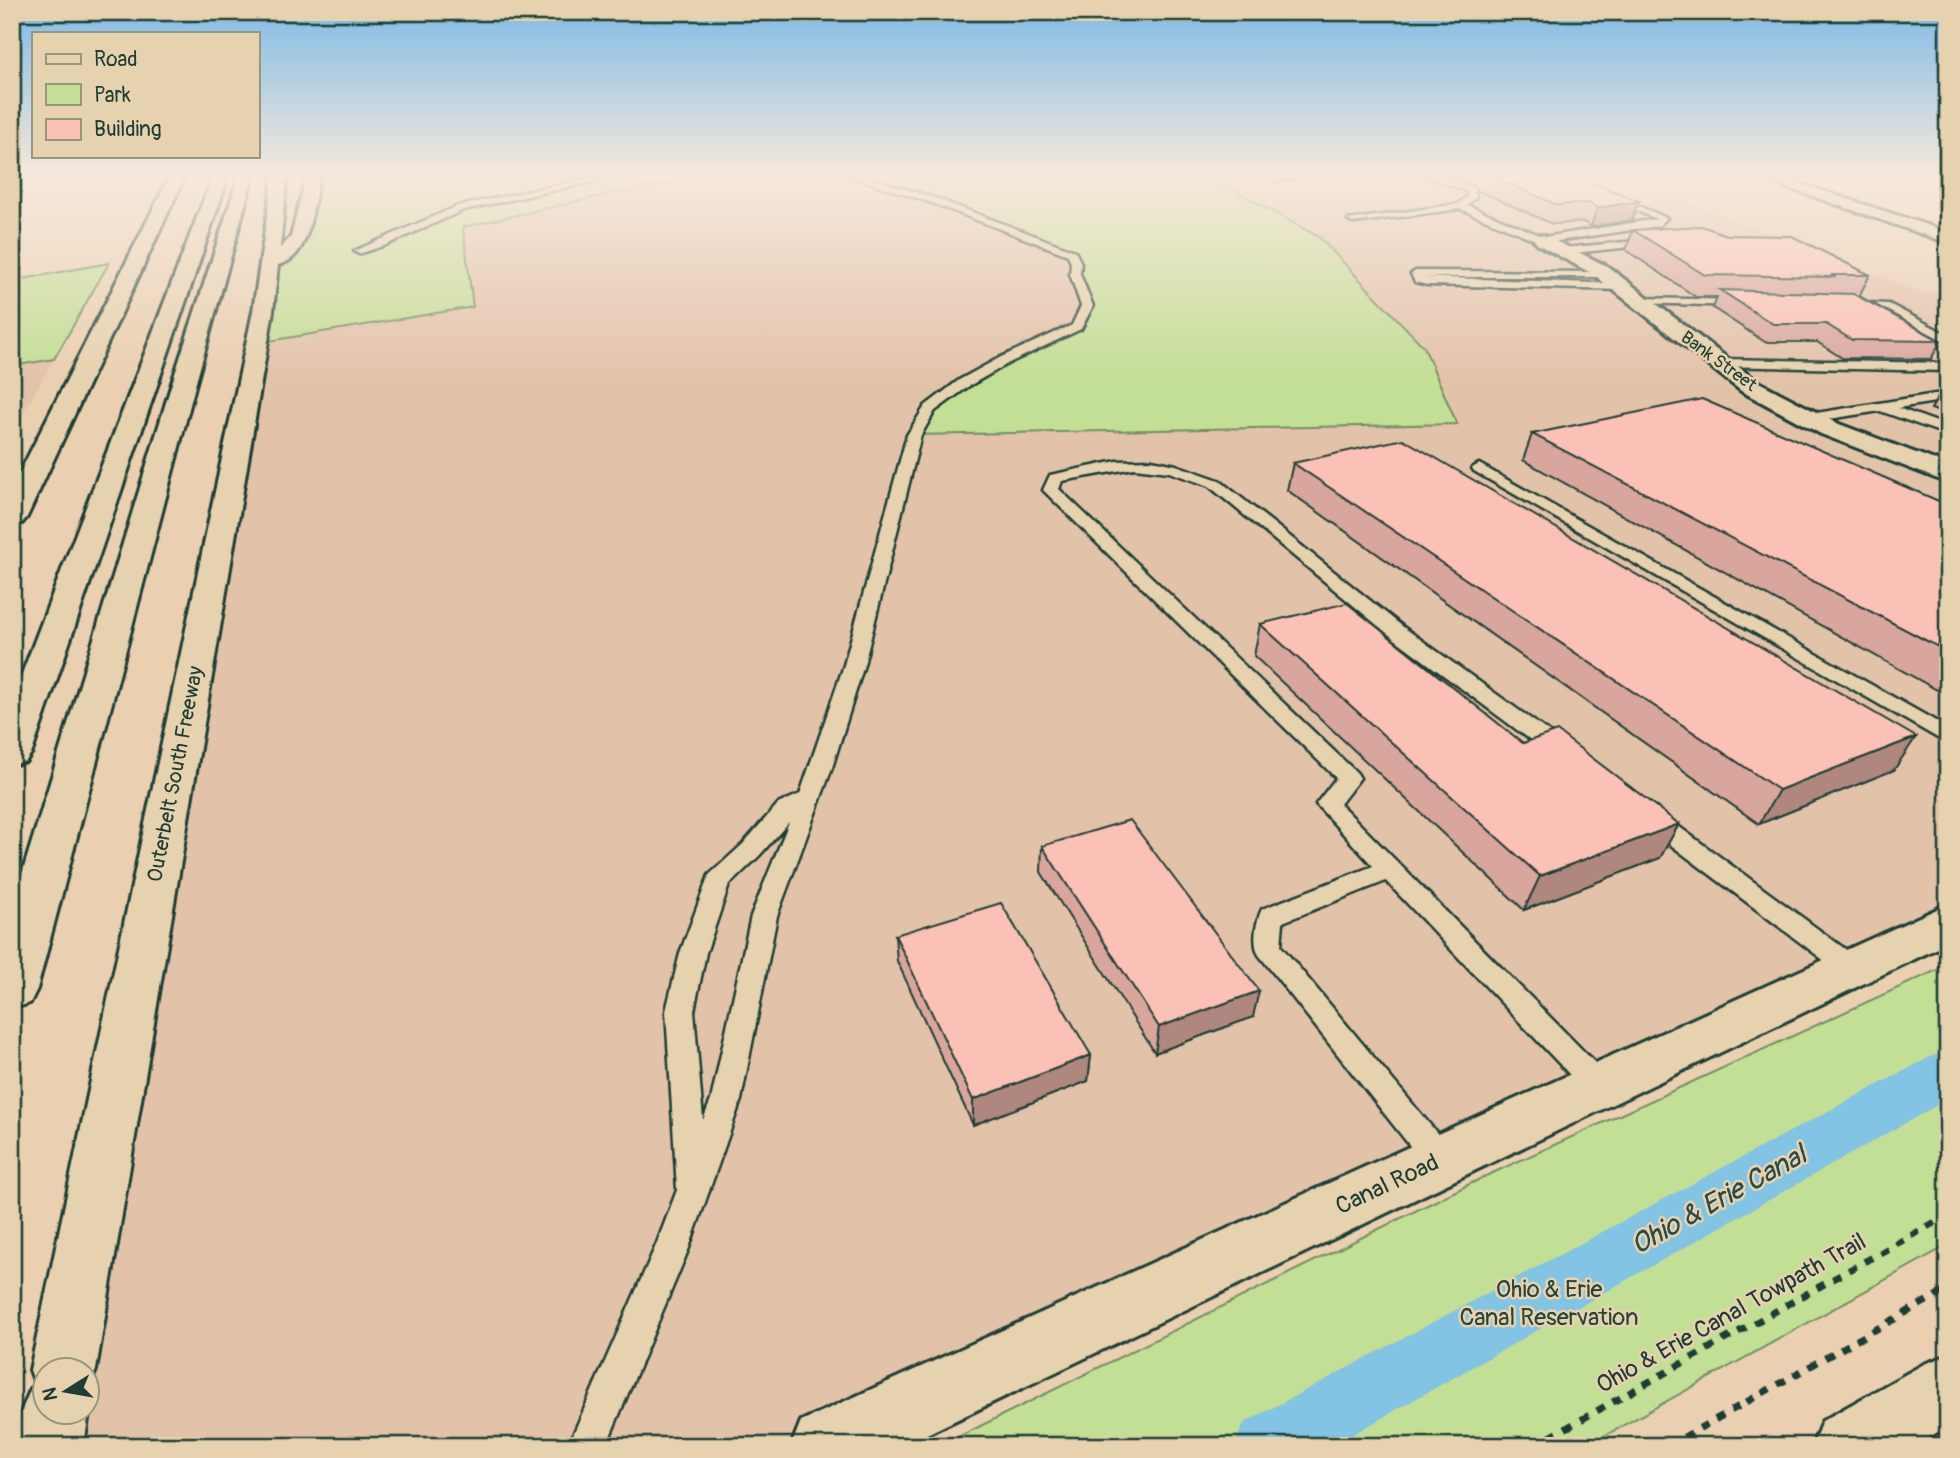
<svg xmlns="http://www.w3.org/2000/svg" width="1960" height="1458" font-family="Pangolin,sans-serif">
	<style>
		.built { fill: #e3c2aa }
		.green { fill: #c3de95; stroke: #718e64; stroke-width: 2 }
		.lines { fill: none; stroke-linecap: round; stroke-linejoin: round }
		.canal { fill: #83c3e4; fill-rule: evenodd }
		.service-casing { stroke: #1f3d34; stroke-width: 5 }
		.minor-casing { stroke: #1f3d34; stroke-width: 6 }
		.secondary-casing { stroke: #1f3d34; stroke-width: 6 }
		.motorway-casing { stroke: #1f3d34; stroke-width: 6 }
		.path { stroke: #1f3d34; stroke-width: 7; stroke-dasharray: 9 9; stroke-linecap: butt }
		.service { fill: #e7d2b0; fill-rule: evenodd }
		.minor { fill: #e7d2b0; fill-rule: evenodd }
		.secondary { fill: #e7d2b0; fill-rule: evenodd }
		.motorway { fill: #e7d2b0; fill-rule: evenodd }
		.wall { fill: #d9a69d; stroke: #1f3d34; stroke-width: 2 }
		.shaded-wall { fill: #b0877f; stroke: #1f3d34; stroke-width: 2 }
		.building { fill: #fcc1b6; stroke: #1f3d34; stroke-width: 2 }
		.labels { text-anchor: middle; stroke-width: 5; stroke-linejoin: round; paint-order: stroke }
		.far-street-label { font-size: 18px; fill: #1f3d34; stroke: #e7d2b0 }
		.street-label { font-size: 21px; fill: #1f3d34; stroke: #e7d2b0 }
		.near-street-label { font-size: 24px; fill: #1f3d34; stroke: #e7d2b0 }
		.near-park-label { font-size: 24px; fill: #274539; stroke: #e7d2b0 }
		.near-water-label { font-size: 28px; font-style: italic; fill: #294a46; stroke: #e7d2b0 }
	</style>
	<rect width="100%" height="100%" fill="#ebcfb1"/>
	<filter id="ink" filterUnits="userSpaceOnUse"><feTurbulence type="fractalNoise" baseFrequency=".0143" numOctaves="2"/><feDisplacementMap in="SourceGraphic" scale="14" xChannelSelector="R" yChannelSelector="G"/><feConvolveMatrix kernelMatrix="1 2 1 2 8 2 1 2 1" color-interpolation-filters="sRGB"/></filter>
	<g filter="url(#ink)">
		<path class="built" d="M711,176H854L897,192L1424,347L1319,237L1212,179L1619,176L1924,293L1948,291V922L826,1446H49L88,1412V1370H63L257,343L472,307L463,227L597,197Z
			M54,359L14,429L12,432V366Z"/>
		<path class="green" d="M313,176H711L597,197L463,227L473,307L257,343L270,270L299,238Z
			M854,176H1232L1213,179L1319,237L1424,347L1457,424L914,435L930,409L964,383L1077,327L1087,306L1072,253L920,197Z
			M109,263L54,359L12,366V281Z
			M1948,965V1245L1586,1446H940L1486,1176Z"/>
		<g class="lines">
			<path class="canal" d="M1948,1051V1099L1332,1446H1234L1244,1423L1930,1057Z"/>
			<g class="service-casing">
				<path id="service" d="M601,176H619L464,210L386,245L359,254L354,251L458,206Z
					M850,176H864L938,199L1075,251L1081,263L1080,274L1093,306L1081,329L1009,363L969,386L935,411L921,435L864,665L832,768L777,916L741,1100L689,1248L606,1446H568L657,1243L677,1190L666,1011L680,953L709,875L743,844L778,804L800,794L844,665L907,435L925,406L959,380L1001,357L1072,325L1081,306L1070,274L1071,263L1068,255L932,203ZM789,822L751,916L711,1100L703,1120L694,1011L706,953L729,885L759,856Z
					M1307,176L1279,181L1275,179L1280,176Z
					M1426,176H1439L1474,188L1476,197L1467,205L1544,237L1657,219L1607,199L1610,194L1667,218L1659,226L1543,243L1460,209L1353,223L1348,220L1458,204L1468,196L1467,191Z
					M1656,239L1661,242L1659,244L1564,254L1559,251L1564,248Z
					M1416,271L1606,272L1610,273V277H1423L1621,284L1626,287L1621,290L1427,285L1415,282L1411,274Z
					M1639,298L1742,300L1747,303L1742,306L1635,303L1634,301Z
					M1847,302L1889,304L1948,335V343L1883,309L1843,307V303Z
					M1719,359L1948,363V371L1715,366L1713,363Z
					M1948,392V400L1898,408L1948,426V435L1880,411L1810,422L1803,418L1810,414Z
					M1152,460L1176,465L1219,480L1402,626L1571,748L1574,753L1571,758H1555L1388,634L1209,486L1169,472L1134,468L1062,481L1059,489L1357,773L1360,778L1340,804L1609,1077L1614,1086L1609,1095L1599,1099L1589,1095L1386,881L1283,922L1281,946L1451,1150L1456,1160L1451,1170L1440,1175L1429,1170L1259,955C1252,943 1256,921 1262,909L1373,866L1316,804L1336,778L1043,490L1050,475L1117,461Z
					M1479,464L1948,728V744L1474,471L1472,468Z
					M1651,810L1659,812L1860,960L1864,967L1860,974L1851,978L1842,974L1643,824L1639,818L1643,812Z"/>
			</g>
			<g class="minor-casing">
				<path id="minor" d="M1754,176H1777L1948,232V243Z
					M1543,235L1607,266L1757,381L1839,424L1948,465V483L1821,434L1741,391L1593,274L1537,244L1534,240L1537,236Z
					M1948,1355V1426L1914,1446H1812L1822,1421L1924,1364Z"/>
			</g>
			<g class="secondary-casing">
				<path id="secondary" d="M1948,904V943L902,1446H791L801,1421Z"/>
			</g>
			<g class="motorway-casing">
				<path id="motorway" d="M170,176H185L27,517L22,523L12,526V488Z
					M211,176H225V186L32,752L26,761L12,765V700L209,186Z
					M239,176H253L195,386L37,989L30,1003L12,1009V907L171,386Z
					M273,176H287L280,248L291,237L306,176H320C311,204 313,257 278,265L273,311L96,1370L88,1391V1370H46V1412H88V1408L89,1412L84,1446H14L21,1412L31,1388L36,1386L30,1370L253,311Z"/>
			</g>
			<path class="path" d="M1534,1446L1948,1215
				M1668,1446L1948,1289"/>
			<use href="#service" class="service"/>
			<use href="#minor" class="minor"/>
			<use href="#secondary" class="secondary"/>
			<use href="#motorway" class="motorway"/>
		</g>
		<path class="wall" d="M1449,176H1574L1632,220L1591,227L1584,222L1552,224L1477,190L1475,186Z
			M1633,230L1727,235L1870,275L1859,296L1941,341L1931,359L1842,358L1817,342H1765L1713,308L1717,297H1696L1626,250Z
			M1946,383H1948V415L1931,409Z
			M1532,434L1948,505V696L1523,460Z
			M1293,463L1894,770L1759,824L1287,490Z
			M1260,624L1523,743L1679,824L1660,858L1524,910L1254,656Z
			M1042,846L1253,1017L1155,1053L1041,872Z
			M895,935L1091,1055L1088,1081L973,1125L897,961Z"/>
		<path class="shaded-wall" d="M1639,201L1632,220L1591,227L1597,208Z
			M1916,737L1894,770L1759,824L1779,790Z
			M1679,824L1660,858L1524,910L1540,876Z
			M1259,991L1253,1017L1155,1053L1159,1027Z
			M1091,1055L1088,1081L973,1125V1100Z"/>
		<path class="building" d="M1491,176H1574L1639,201L1597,208L1590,203L1557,205Z
			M1701,226L1727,235L1792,236L1870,275H1831L1836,277L1705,275L1633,230Z
			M1720,290L1854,294L1941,341L1852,340L1826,324H1773Z
			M1702,399L1948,505V652L1532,434Z
			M1403,439L1916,737L1779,790L1293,463Z
			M1347,603L1523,743L1557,731L1679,824L1540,876L1260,624Z
			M1130,820L1259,991L1159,1027L1042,846Z
			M1001,903L1091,1055L973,1100L895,935Z"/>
	</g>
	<linearGradient id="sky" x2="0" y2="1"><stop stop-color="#7fbae6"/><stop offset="0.46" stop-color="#f6e9dc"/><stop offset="1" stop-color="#f6e9dc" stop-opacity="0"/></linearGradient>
	<rect width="1960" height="381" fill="url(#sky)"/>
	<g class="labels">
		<g class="far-street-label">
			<text transform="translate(1719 361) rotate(36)" y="6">Bank Street</text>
		</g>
		<g class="street-label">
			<text transform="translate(175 774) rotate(-79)" y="7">Outerbelt South Freeway</text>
		</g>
		<g class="near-street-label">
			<text transform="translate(1387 1184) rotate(-25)" y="8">Canal Road</text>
			<text transform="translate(1731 1313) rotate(-29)" y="8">Ohio &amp; Erie Canal Towpath Trail</text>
		</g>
		<g class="near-park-label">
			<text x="1549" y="1297">Ohio &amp; Erie<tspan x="1549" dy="28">Canal Reservation</tspan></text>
		</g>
		<g class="near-water-label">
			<text transform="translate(1718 1199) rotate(-29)" y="10">Ohio &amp; Erie Canal</text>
		</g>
	</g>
	<rect width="1960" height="1458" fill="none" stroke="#e7d2b0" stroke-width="42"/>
	<rect x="21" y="21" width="1918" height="1416" fill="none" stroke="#1f3d34" stroke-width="2.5" filter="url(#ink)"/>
	<rect x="32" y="32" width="228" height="126" fill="#e7d2b0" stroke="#97967e" stroke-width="2"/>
	<rect x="46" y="54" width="35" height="10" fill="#e7d2b0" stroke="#97967e" stroke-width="2"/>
	<text x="94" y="66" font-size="21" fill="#1f3d34">Road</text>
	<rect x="46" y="84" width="35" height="21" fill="#c3de95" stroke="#97967e" stroke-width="2"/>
	<text x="94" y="102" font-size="21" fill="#1f3d34">Park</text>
	<rect x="46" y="119" width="35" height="21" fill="#fcc1b6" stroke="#97967e" stroke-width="2"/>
	<text x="94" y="136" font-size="21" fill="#1f3d34">Building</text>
	<g transform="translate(66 1391) rotate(259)"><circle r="33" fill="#e7d2b0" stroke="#97967e" stroke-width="2"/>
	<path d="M0-5L12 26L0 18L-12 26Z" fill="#1f3d34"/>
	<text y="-10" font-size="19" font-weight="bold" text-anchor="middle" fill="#1f3d34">N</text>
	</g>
</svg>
